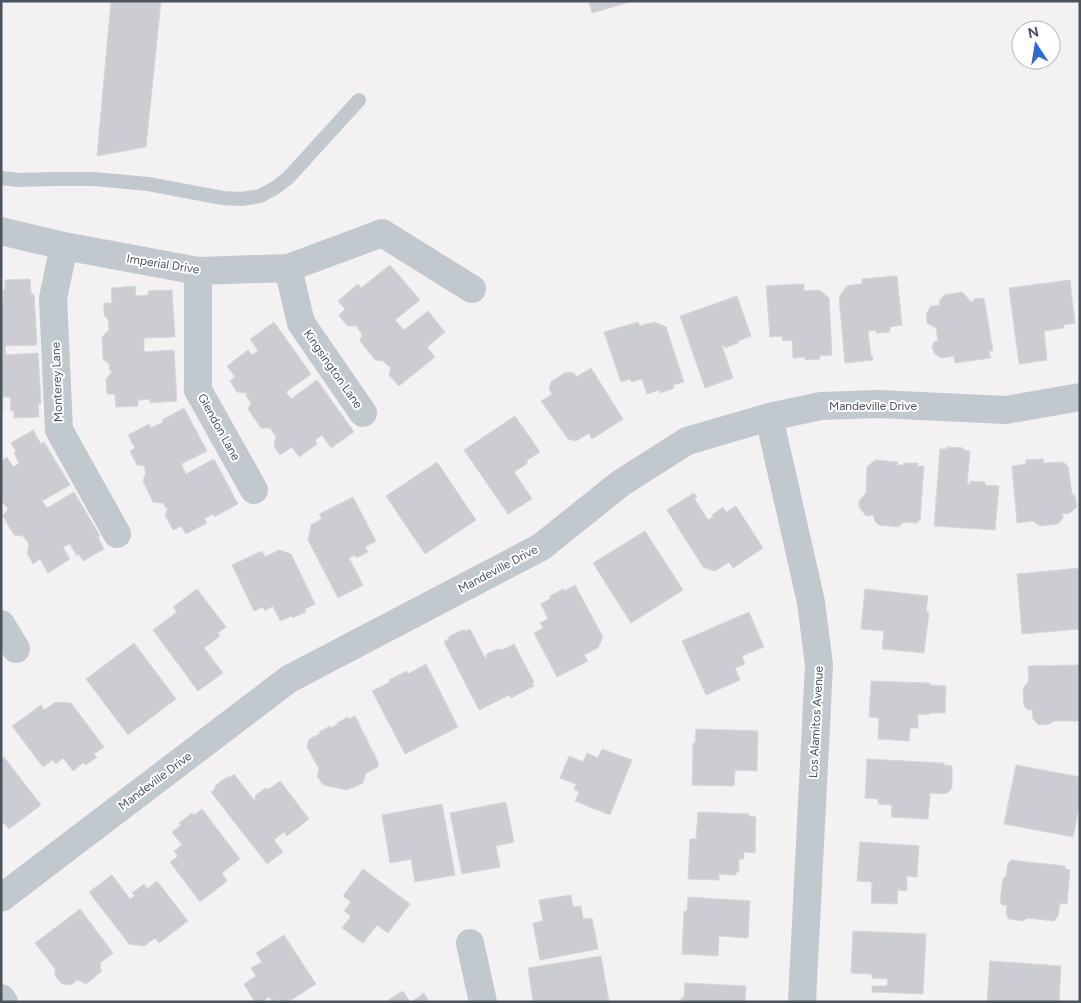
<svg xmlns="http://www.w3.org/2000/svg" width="1081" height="1003" font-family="Figtree,sans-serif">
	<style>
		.building { fill: #cccdd3; stroke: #d6d7dc }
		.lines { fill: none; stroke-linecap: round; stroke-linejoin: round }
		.lane { stroke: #c1c8ce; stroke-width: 14 }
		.street { stroke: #c1c8ce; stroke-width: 28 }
		.labels { text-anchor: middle; stroke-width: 4; stroke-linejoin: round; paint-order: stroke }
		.street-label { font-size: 12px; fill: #4b535d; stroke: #fff }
	</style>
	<rect width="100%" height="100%" fill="#f3f1f1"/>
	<path class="building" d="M111,1H161L146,147L97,156Z
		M589,1H633L592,13Z
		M390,265L420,300L395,320L404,330L428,311L445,332L427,347L435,357L399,386L389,375L391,367L388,366L383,361L375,360L360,341L362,334L358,329V326H347L339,315L345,309L338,301L358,284L361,288Z
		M897,276L902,325L890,327V332L876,333V330L868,331L871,356H872L873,360L845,363L839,297L847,286L862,284V279Z
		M30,279L31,294H34L37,345L5,346L6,355L38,353L41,404H38L39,417L14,418V411H11L10,397H2L3,411H1V302H3V290H5V280Z
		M1070,280L1075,323L1063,325L1064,328L1044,331L1047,360L1019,364L1009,288Z
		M804,284V291L819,290L829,298L832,355L819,356L820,359L805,360V357L793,358L792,340L783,341L782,336L770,337L766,286Z
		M135,286L136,296L148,295V291L172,290L175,337L144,338V352L174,350L177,401L150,403V399L138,400V406L116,407L115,394H107L106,379L112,372L110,371L109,364L103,359L102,337L109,330L108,323L110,322L104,315V303H112L111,288Z
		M962,292L969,299V302L974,301V299L984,298L993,351H989L991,358L955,363L954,356L941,358L935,354L932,347L934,342L938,341L936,328L927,323L926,314L931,306L940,305L939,301L944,295Z
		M737,296L751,336L738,341V343L725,348L724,345L722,346L733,378L705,388L680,316Z
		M274,322L311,374L286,392L291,399L317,380L354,432L331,448L322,435L315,440L317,444L299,457L292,447L280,455L274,446L276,435L274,434L270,428H261L248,409L251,403L246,395L247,393L237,392L230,381L235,377L227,366L248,350L252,355L258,351L250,339Z
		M638,322L640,326L654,322L666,327L684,382L673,385L674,388L660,393L659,390L647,394L642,379L631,382L630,379L621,382L604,332Z
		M591,368L623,419L592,439L589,433L576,441L568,439L541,401L552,394L549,390L551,382L566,372L574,373L576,377Z
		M184,408L207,451L181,464L186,474L214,459L238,504L214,517L213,514L204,519L207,523L186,534L181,526L173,530L165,515L168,508H166L163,503L153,502L143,481L146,472L144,468L145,466L137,465L130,451L135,448L128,435L149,424L151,428L163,422L162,420Z
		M515,416L540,452L526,461L528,463L514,472L532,499L508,514L464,450Z
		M33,430L41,444L44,442L70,485L42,501L47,508L74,492L100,536L98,537L104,549L83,561L79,554L77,556L70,544L63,547L70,559L48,573L40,559L33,564L27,553L29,544L23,536L14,535L3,516L8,509L1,500V461L7,457L13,467L19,463L14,453L16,451L11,443Z
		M947,447L963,448V450L970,451L967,484H970V481L985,482V485L999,486L995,530L934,526L940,449H947Z
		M1043,459L1044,463L1063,462L1068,466L1072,494L1075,496L1077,507L1070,513L1062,514L1063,518L1058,524L1040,526L1033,521L1017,523L1012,466L1026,464V460Z
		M875,460L898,462L897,465H904V463H918L917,466H924L920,521L918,520V523L904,522L898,527L879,525L874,520V515L866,516L859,507V501L866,493L867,467Z
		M437,462L476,520L425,554L386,496Z
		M694,493L697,497L694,498L708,520L713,517L712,515L723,507L726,512L736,506L763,548L733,568L729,562L715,571L703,567L667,510Z
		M353,497L376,541L365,547L368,552L356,558L355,555L349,558L363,585L338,598L308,540L311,525L322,519L319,514Z
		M645,531L683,590L631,623L593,563Z
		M279,550L291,554L315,604L305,609L306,612L292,618V616L280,621L273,606L265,611L263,607L254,611L232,565L262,551L265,557Z
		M1080,568V629L1022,634L1017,574Z
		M575,585L603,637L598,648L584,655L588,661L557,677L534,633L543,628L540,623L548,619L541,604L551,598L550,596L563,589L564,591Z
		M197,589L226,627L218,633L220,636L204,648L223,673L198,691L153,630L177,612L173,607Z
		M865,589L928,596L926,611L929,612L924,653L882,649L884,631L861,629Z
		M749,612L764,647L742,656L745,664L735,668L740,680L706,695L682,641Z
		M470,629L485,658H486L487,654L498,649L502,650L514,644L534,682L532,683L534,686L511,698L509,695L479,710L444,642L447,640L450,636L462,630L466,631Z
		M134,643L176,699L128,735L86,679Z
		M426,664L458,727L405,754L372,691L390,682L389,680L407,671L408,674Z
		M1080,665V721H1054L1050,724L1039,725L1033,719L1032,710H1028L1024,706L1023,688L1029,681L1028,666Z
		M871,681L930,683V685L946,686L945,713H929V715L918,714V728H910L909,741L878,739L879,718L869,717Z
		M56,702L71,703L104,747L94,754L97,757L86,765L83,763L73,771L63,758L56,764L53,760L43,767L12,726L41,705L44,710Z
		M355,716L379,764H377L378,767L366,773L363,783L347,790L323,785L317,776L319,769L307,747L309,739L320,734L319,732L330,726L331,728L338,724L337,723L348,717L349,719Z
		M696,729L758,731L757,771L735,770L734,786L692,785L693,743H695Z
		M602,749L632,760L610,815L575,801L579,792L574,789L576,784L560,778L569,756L583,762L587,753L598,758Z
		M4,757L41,805L9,829L4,823L1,825V759Z
		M867,759L944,763V765L952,766V787L949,792L944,794L930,793L928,819L891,817L892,805L878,804V799L865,798Z
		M1016,765L1080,777V802L1073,837L1004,824Z
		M234,774L254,800L256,799L255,796L265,788L269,789L280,781L309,819L287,836L284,832L274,840L283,852L267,864L211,792L214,790L216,785L227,777H231Z
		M506,802L514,842L496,846L500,867L462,874L450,813Z
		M442,804L455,875L415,882L411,859L390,863L382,815Z
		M202,809L240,859L222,873L227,881L200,902L170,862L178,856L174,851L182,845L172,832L181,825L179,823L192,813L194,815Z
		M698,812L749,814V816L756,817L755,853L744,852V859H739V872H736V875L719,874V880L688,879L690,839H696Z
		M860,842L919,846L917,877L907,876V891L898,890L897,904L871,903L872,882L857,881Z
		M1010,860L1065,866V869L1070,870L1067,904L1060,903L1058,916L1054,921L1027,918L1023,921L1009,919L1006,914L1007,905H1002L1000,901L1003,879L1006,876L1008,863L1010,862Z
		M363,869L410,904L388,933L377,925L363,943L342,928L351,916L344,911L351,902L343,896Z
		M112,875L130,899L135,896L132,893L144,884L147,889L157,881L188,921L159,943L155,938L144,946L129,944L89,892Z
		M571,895L573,907L581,906L583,919L592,918L598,949L540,960L533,923L543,921L539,900Z
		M688,897L750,901L748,938L719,936L718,956L682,954L684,911H687Z
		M80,909L113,953L100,963L101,972L86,984L77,980L71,985L62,984L55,976V969L35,943Z
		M853,931L926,934L923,994L872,992V986H887L888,979L872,978V974L851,973Z
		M284,935L316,984L288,1002H281L279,999L273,1002L269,997L262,1002H255L244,984L256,976L251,968L262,962L256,953Z
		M601,956L609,1002H533L528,968Z
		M990,961L1061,966L1059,1002H987Z
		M685,983L746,986L745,1002H681V998H684Z
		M403,991L410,1002H385Z
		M424,993L429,1002H411Z"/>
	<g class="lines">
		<path class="lane" d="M1,178L18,180L52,179H94L148,184L223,198L242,199L260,196L275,188L288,178L359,100"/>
		<path class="street" d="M1,231L64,246L198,271L288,268L382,233L472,289
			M64,246L53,298L59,430L117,534
			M288,268L301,323L363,413
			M198,271V390L254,490
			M769,417L811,602L819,665L802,1002
			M1,624L16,649
			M1,898L289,679L541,547L621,483L687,441L769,417L821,406L878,404L1006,410L1080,397
			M470,943L483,1002
			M1,998L4,1002"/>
	</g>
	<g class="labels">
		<g class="street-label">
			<text transform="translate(163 264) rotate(9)" y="4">Imperial Drive</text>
			<text transform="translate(333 369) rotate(55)" y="4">Kingsington Lane</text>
			<text transform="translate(57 382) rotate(-92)" y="4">Monterey Lane</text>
			<text x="873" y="410">Mandeville Drive</text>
			<text transform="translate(219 427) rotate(61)" y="4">Glendon Lane</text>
			<text transform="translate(498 569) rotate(-28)" y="4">Mandeville Drive</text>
			<text transform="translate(816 722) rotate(-87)" y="4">Los Alamitos Avenue</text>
			<text transform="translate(155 781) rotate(-37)" y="4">Mandeville Drive</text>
		</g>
	</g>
	<rect width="1081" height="1003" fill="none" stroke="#4b535d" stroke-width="5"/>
	<g transform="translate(1036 45) rotate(348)"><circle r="24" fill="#ffffff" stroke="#b7babe"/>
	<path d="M0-4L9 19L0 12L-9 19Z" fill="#2d6bd2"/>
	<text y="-8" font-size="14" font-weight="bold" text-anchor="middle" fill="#4b535d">N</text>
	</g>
</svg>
